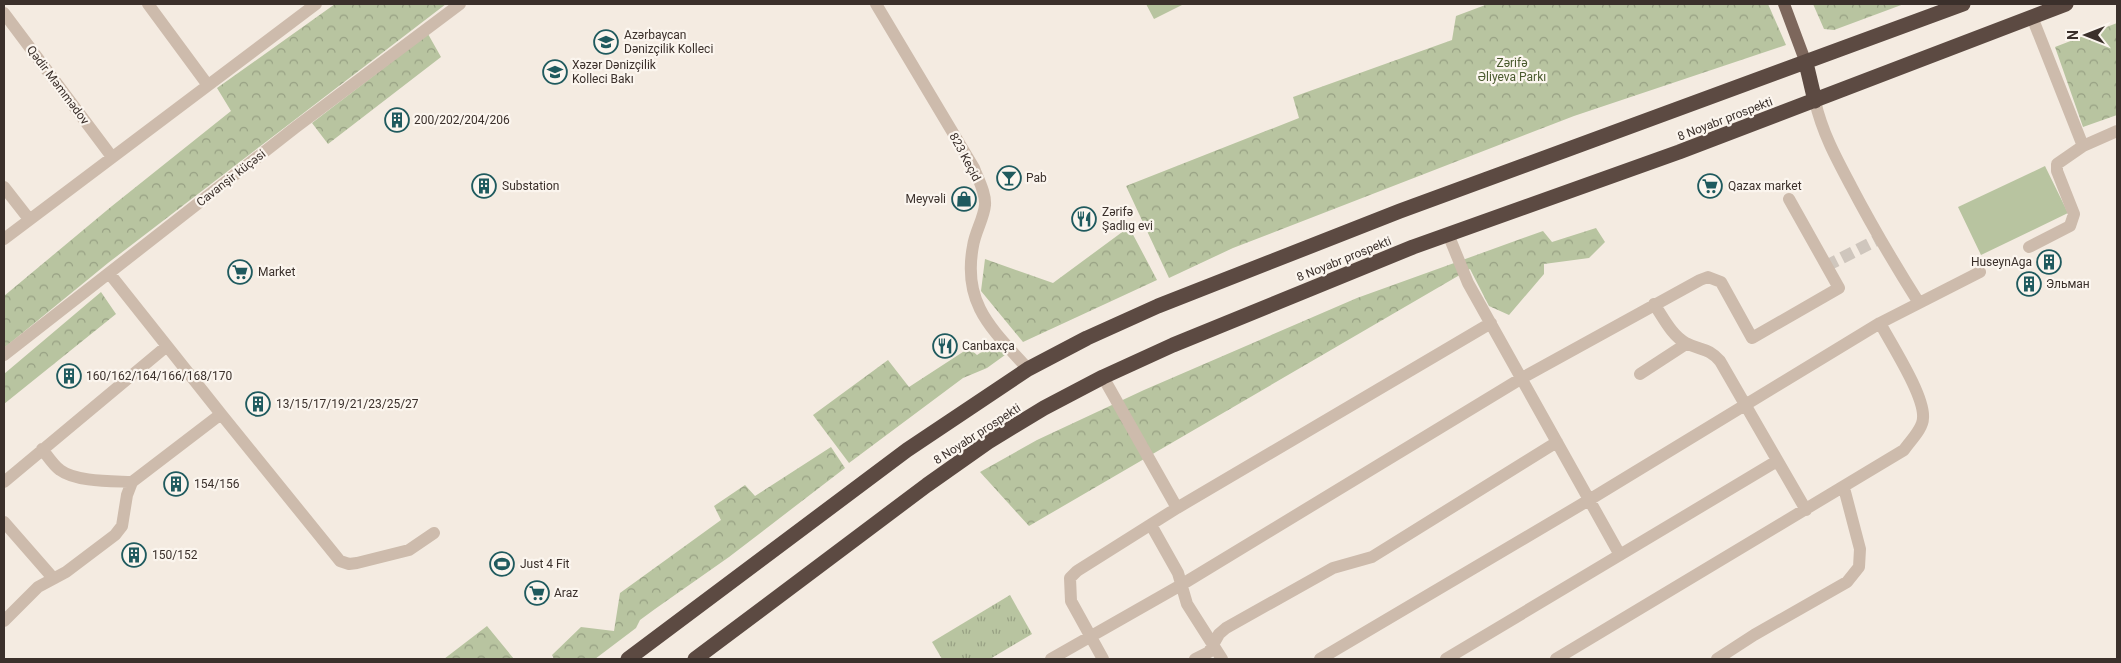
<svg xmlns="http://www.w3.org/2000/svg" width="2121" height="663" font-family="Roboto,sans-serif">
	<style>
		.grass { fill: url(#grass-tufts) }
		.forest { fill: url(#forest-crowns) }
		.pitch { fill: #b8c4a0 }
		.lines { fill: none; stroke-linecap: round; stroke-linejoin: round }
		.minor-tunnel { stroke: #cfc6bd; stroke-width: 12; stroke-dasharray: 12 6; stroke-linecap: butt }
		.minor { stroke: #cdbbac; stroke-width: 12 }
		.major { stroke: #7d675c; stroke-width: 12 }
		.highway { stroke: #5c4a42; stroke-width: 15 }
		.labels { text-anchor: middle; stroke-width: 4.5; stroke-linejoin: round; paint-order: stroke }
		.poi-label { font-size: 12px; fill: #3b302b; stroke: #fbf5ee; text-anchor: start }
		.park-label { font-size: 12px; fill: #4a5a2e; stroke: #fbf5ee }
		.street-label { font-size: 12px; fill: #3b302b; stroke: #fbf5ee }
	</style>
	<defs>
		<pattern id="grass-tufts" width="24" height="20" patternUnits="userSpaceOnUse" patternTransform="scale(1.25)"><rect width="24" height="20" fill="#b8c4a0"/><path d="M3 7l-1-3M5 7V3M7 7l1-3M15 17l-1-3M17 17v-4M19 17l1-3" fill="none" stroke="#97a083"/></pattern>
		<pattern id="forest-crowns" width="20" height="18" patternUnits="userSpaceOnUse" patternTransform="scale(1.25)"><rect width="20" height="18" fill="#b8c4a0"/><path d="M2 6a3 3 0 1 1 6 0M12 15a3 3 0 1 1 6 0" fill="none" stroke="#97a083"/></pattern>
	</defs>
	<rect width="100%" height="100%" fill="#f4ebe1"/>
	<path class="grass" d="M1010,595L1032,634L990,659H942L932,642Z"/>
	<path class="forest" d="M335,4H446L108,263L4,348V296L112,206L231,111L217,88Z
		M1488,4H1768L1786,45L1574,116L1233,248L1169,278L1126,186L1299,118L1293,97L1452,40L1456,16Z
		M1813,4H1904L1834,30L1824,29Z
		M2117,23V115L2083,127L2055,47Z
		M428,34L441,57L328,144L312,123Z
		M1129,227L1157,280L1023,342L981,291L985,259L1053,283Z
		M1596,228L1605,242L1589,258L1544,264V274L1509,315L1489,306L1470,269L1029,526L980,472L1037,440L1144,390L1357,298L1543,231L1552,242Z
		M101,292L116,314L4,404V374Z
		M995,343L1005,355L987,368L963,378L849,463L813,415L888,360L909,387L969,348L977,355Z
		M831,447L845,468L729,557L655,609L640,620L636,628L595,659H554L552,655L581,627L614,631L620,593L721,520L714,506L745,485L755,496Z
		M487,626L514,659H444Z"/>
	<path class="pitch" d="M1146,4H1184L1154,19Z
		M2045,166L2068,213L1981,255L1958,207Z"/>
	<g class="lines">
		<path class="minor-tunnel" d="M1826,266L1879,239"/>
		<path class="minor" d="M148,4L207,84
			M876,4L974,168C978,179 986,193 985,205C984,218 975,232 973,246C962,304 992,329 1028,369
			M4,13L112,157
			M2032,17L2083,146
			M1815,101C1822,132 1836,158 1851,186C1872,226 1895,265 1919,303
			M4,187L29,219
			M1448,234L1468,283L1620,555
			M4,239L316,4
			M2029,247L2070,226L2074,214L2057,171V164L2083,146L2117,131
			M109,273L221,414
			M1654,304C1663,317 1672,336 1686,343C1701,351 1708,347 1720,361L1806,510
			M4,355L296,127L460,4
			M1640,374L1686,344
			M1103,377L1177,508
			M42,449C47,455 53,465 60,470C76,482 112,481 132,482
			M4,482L167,346
			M4,522L53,578
			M1151,525L1178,573L1187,604L1222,659
			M4,621L38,587L66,572L115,535L122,526L127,495L132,482L221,414L340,561L349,564L357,563L409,550L434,533
			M1051,659L1181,585L1522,378L1700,280L1708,277L1721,282L1752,338L1839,288L1789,199
			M1103,659L1071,601L1070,578L1077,571L1177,508L1491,323
			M1195,659L1209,652L1219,634L1226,628L1333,568L1372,557L1557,442
			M1320,659L1589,500L1880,323L1980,272
			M1446,659L1777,461
			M1556,659L1904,450C1910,441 1923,429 1923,418C1925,396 1891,344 1880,323
			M1717,659L1754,635L1847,582L1859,567L1860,549L1844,488"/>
		<path class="major" d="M1784,4L1806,63"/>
		<path class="highway" d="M1806,63L1815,101
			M628,659L907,450L1028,369L1087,338L1158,306L1400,211L1963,4
			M695,659L927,485L988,442L1044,408L1103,377L1173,345L1413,247L1679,152L2066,4"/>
	</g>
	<defs>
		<g id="university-ring" transform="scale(1.25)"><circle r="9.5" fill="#fbf5ee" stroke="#1f5a5e" stroke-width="1.5"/><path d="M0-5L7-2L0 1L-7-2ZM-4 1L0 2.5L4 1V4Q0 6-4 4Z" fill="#1f5a5e"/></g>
		<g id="building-ring" transform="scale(1.25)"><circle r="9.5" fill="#fbf5ee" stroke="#1f5a5e" stroke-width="1.5"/><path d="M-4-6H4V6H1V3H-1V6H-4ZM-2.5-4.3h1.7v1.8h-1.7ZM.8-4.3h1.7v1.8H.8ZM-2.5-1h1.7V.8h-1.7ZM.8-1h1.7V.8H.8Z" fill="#1f5a5e"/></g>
		<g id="bar-ring" transform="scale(1.25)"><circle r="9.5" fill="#fbf5ee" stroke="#1f5a5e" stroke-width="1.5"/><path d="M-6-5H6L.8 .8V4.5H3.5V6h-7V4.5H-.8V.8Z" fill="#1f5a5e"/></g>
		<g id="supermarket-ring" transform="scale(1.25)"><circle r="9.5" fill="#fbf5ee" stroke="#1f5a5e" stroke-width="1.5"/><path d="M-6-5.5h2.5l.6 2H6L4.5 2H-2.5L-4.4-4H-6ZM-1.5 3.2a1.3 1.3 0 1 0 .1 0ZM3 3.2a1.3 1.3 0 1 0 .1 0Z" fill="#1f5a5e"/></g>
		<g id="shop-ring" transform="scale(1.25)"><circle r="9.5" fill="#fbf5ee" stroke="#1f5a5e" stroke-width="1.5"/><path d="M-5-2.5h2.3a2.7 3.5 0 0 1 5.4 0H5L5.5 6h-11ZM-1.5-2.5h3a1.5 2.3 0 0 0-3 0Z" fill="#1f5a5e"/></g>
		<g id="restaurant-ring" transform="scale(1.25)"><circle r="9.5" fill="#fbf5ee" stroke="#1f5a5e" stroke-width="1.5"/><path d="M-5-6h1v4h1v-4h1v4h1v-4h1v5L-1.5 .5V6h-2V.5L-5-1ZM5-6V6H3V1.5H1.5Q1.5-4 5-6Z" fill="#1f5a5e"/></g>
		<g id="stadium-ring" transform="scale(1.25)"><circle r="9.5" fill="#fbf5ee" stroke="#1f5a5e" stroke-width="1.5"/><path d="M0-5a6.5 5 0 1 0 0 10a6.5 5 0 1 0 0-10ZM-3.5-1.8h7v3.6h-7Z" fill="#1f5a5e"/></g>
	</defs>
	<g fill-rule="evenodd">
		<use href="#university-ring" x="606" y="42"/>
		<use href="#university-ring" x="555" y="72"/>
		<use href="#building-ring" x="397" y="120"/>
		<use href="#bar-ring" x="1009" y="178"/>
		<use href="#building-ring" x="484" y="186"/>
		<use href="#supermarket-ring" x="1710" y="186"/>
		<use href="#shop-ring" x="964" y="199"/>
		<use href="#restaurant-ring" x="1084" y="219"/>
		<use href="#building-ring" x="2049" y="262"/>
		<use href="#supermarket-ring" x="240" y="272"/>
		<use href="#building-ring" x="2029" y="284"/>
		<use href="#restaurant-ring" x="945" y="346"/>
		<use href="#building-ring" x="69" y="376"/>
		<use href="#building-ring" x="258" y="404"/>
		<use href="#building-ring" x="176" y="484"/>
		<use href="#building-ring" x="134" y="555"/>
		<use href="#stadium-ring" x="502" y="564"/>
		<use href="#supermarket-ring" x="537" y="593"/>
	</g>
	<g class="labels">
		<g class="poi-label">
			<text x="624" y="39">Azərbaycan<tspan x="624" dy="14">Dənizçilik Kolleci</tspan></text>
			<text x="572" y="69">Xəzər Dənizçilik<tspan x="572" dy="14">Kolleci Bakı</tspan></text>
			<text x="414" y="124">200/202/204/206</text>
			<text x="1026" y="182">Pab</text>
			<text x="502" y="190">Substation</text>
			<text x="1728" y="190">Qazax market</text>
			<text x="946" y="203" text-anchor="end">Meyvəli</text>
			<text x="1102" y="216">Zərifə<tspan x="1102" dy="14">Şadlıg evi</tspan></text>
			<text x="2032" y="266" text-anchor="end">HuseynAga</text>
			<text x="258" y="276">Market</text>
			<text x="2046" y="288">Эльман</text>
			<text x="962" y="350">Canbaxça</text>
			<text x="86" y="380">160/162/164/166/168/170</text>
			<text x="276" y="408">13/15/17/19/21/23/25/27</text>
			<text x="194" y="488">154/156</text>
			<text x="152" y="559">150/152</text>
			<text x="520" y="568">Just 4 Fit</text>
			<text x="554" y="597">Araz</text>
		</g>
		<g class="park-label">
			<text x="1512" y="67">Zərifə<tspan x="1512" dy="14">Əliyeva Parkı</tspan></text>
		</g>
		<g class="street-label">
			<text transform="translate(58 85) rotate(53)" y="4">Qədir Məmmədov</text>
			<text transform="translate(1725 119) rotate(-21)" y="4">8 Noyabr prospekti</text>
			<text transform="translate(965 157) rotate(62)" y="4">823 Keçid</text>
			<text transform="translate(231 178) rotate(-38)" y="4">Cavanşir küçəsi</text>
			<text transform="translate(1344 259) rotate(-22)" y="4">8 Noyabr prospekti</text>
			<text transform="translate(977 434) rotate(-33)" y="4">8 Noyabr prospekti</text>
		</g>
	</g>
	<rect width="2121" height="663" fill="none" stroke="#3b302b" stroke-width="10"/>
	<g transform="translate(2086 35) rotate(270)" stroke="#fbf5ee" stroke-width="4" paint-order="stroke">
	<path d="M0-4L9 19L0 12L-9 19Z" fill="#3b302b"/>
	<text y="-8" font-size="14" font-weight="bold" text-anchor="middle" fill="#3b302b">N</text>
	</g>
</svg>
